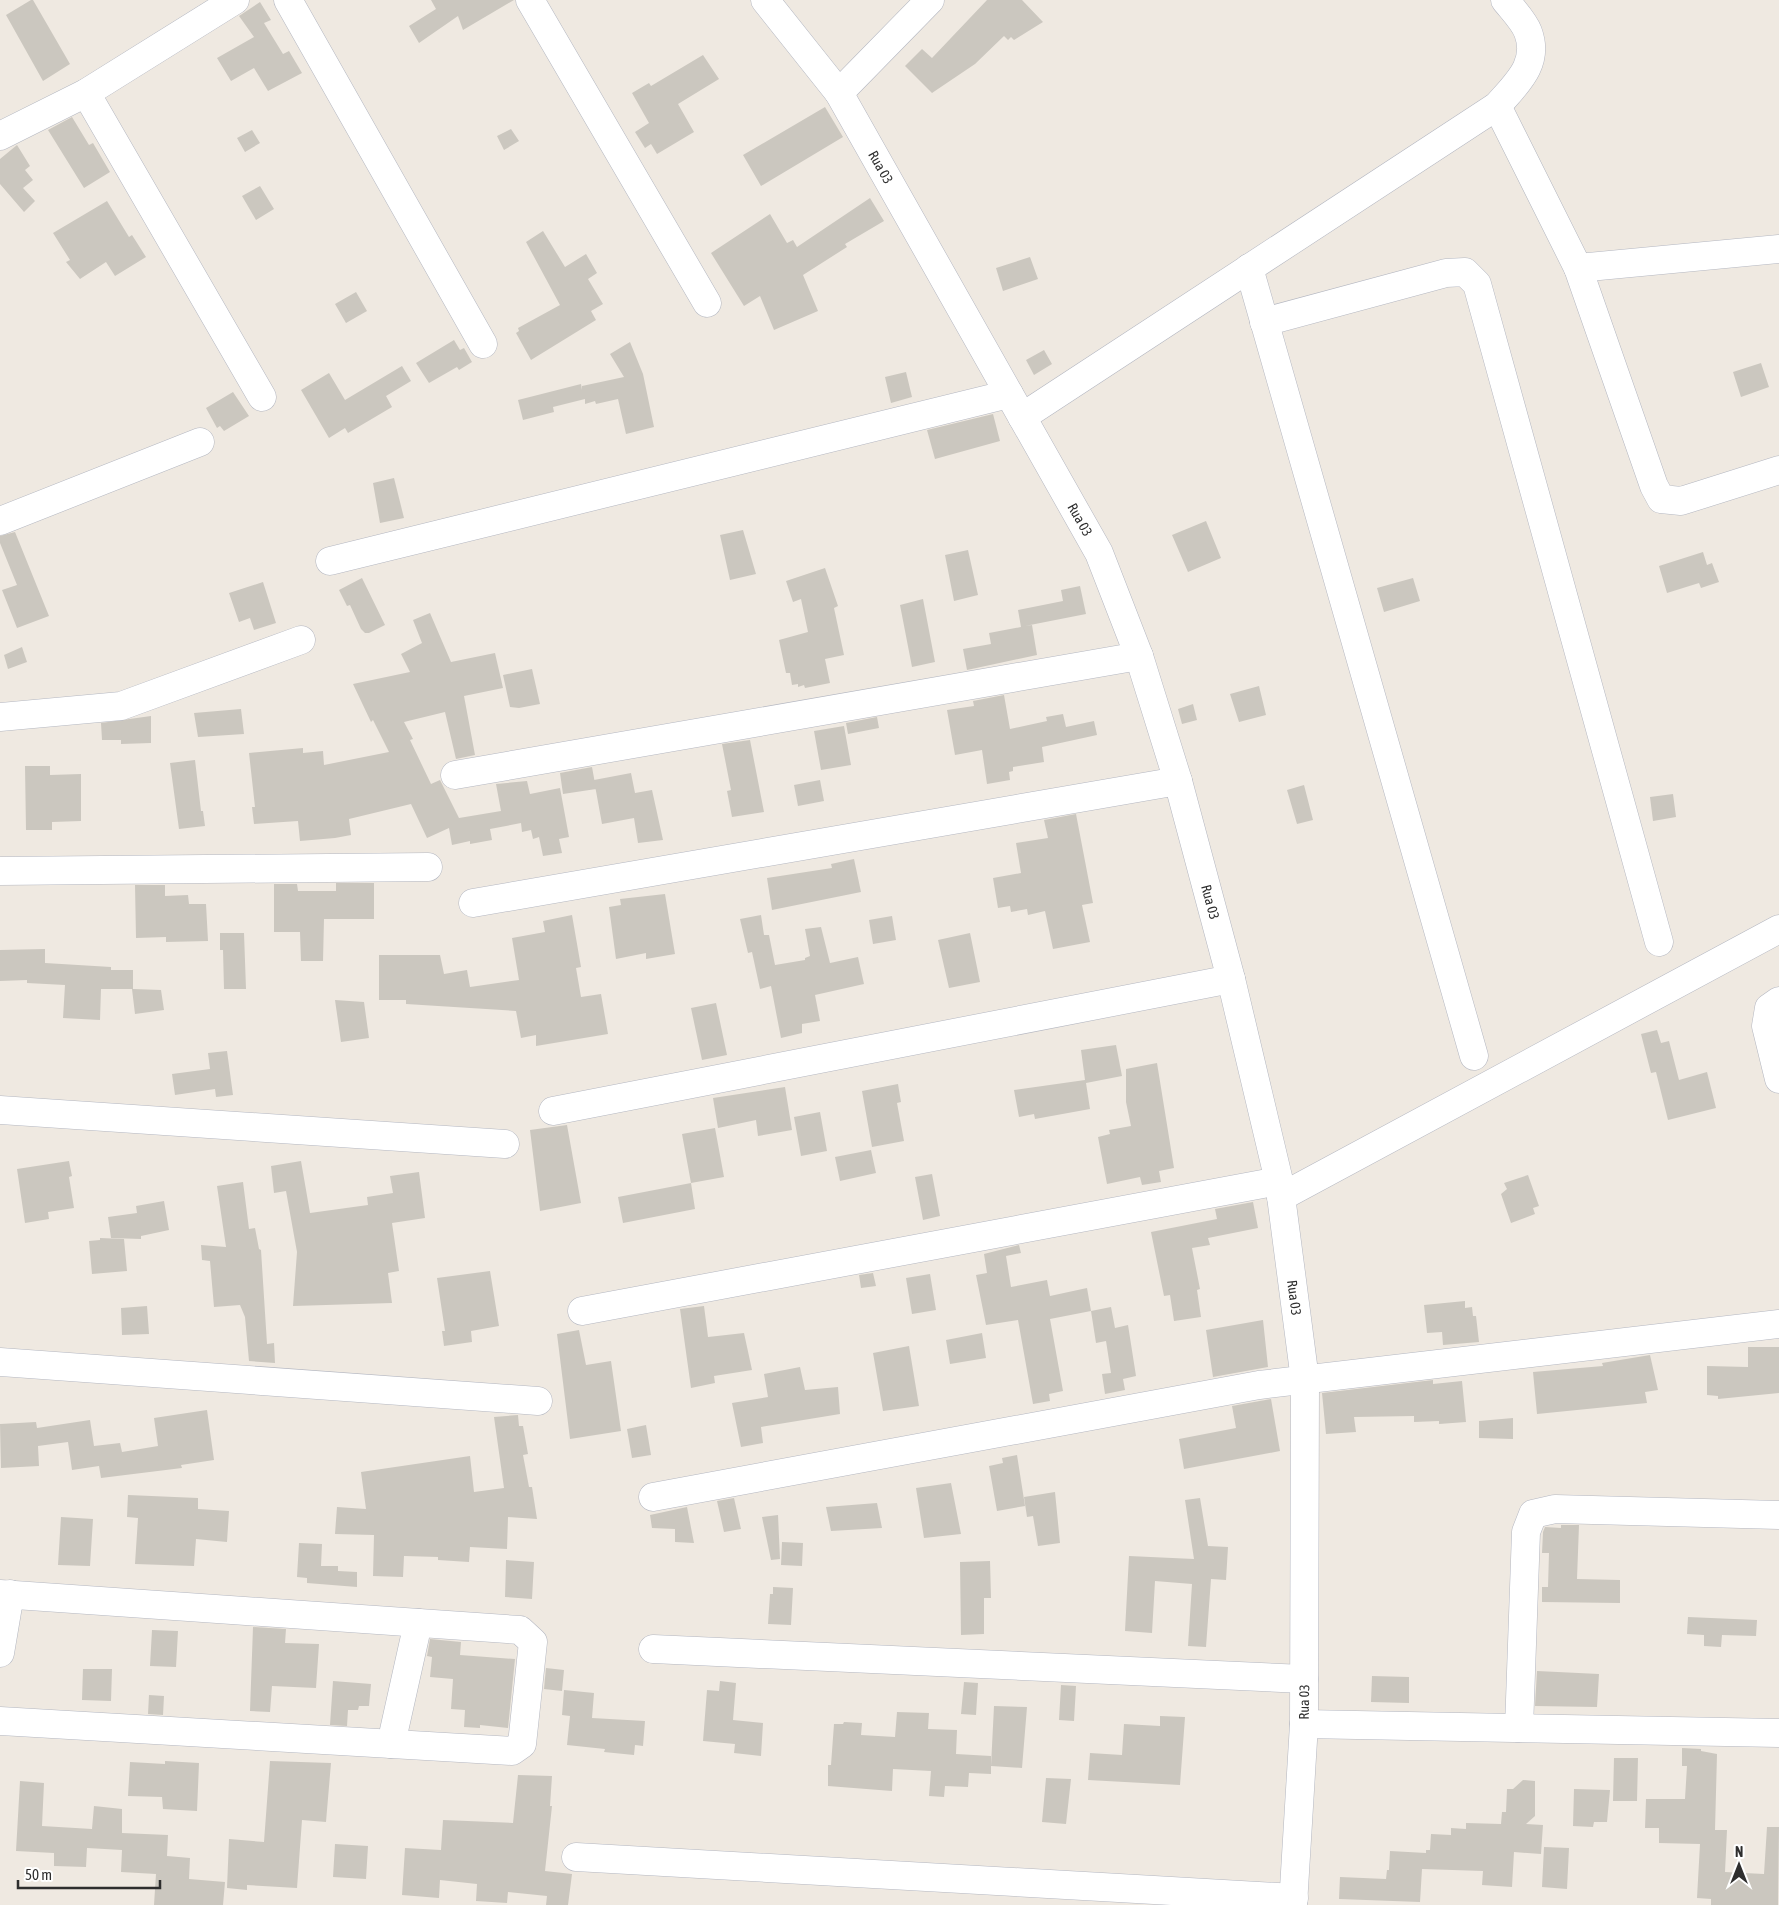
<svg xmlns="http://www.w3.org/2000/svg" width="1779" height="1905" font-family="'Asap Condensed',sans-serif">
	<style>
		.building { fill: #cbc7bf }
		.lines { fill: none; stroke-linecap: round; stroke-linejoin: round }
		.minor-casing { stroke: #b4b7c1; stroke-width: 29 }
		.minor { stroke: #fff; stroke-width: 28 }
		.labels { text-anchor: middle; stroke-width: 5; stroke-linejoin: round; paint-order: stroke }
		.street-label { font-size: 14px; fill: #2e2e2e; stroke: #fff }
	</style>
	<rect width="100%" height="100%" fill="#efe9e1"/>
	<path class="building" d="M31,0H33L70,64L43,81L6,15Z
		M431,0H514L463,30L458,16L419,43L409,26L436,9Z
		M987,0H1022L1043,22L1014,40L1011,37L1008,40L1004,36L975,64L932,93L905,66L922,49L932,58Z
		M260,2L271,20L264,23L283,54L289,51L302,73L268,91L254,68L231,81L217,58L254,37L239,16Z
		M703,55L719,79L678,104L694,132L657,154L651,144L645,148L635,132L649,123L632,93L649,83L651,86Z
		M825,107L843,137L761,186L743,155Z
		M72,117L89,145L93,143L110,172L84,188L48,130Z
		M511,129L519,141L504,150L497,136Z
		M252,130L260,143L245,152L237,138Z
		M17,145L30,166L25,170L33,180L23,188L35,201L24,212L0,184V159Z
		M260,186L274,209L256,220L242,196Z
		M870,198L884,221L845,244L847,247L803,275L818,311L774,330L760,296L744,306L711,253L770,214L787,243L793,240L797,247Z
		M107,201L129,237L132,235L146,257L115,276L106,262L80,279L66,262L70,260L53,233Z
		M543,231L565,267L586,254L597,273L588,279L603,304L591,311L596,320L531,360L516,333L519,331L518,328L560,305L526,242Z
		M1030,257L1038,279L1003,291L996,268Z
		M356,292L367,311L346,323L335,304Z
		M454,340L460,350L464,348L472,362L459,370L457,367L429,383L416,363Z
		M630,342L643,374L654,427L626,434L618,399L596,404L595,401L585,404V399L553,407L554,412L523,420L518,400L581,384L582,390V386L624,377L610,354Z
		M1044,350L1052,364L1034,375L1026,360Z
		M1761,363L1769,387L1741,397L1733,372Z
		M402,366L411,381L386,396L392,407L348,433L345,428L329,438L301,390L329,373L345,400Z
		M906,372L912,397L891,403L885,377Z
		M233,392L249,416L224,431L220,426L217,428L206,408Z
		M993,414L1000,441L935,459L927,430Z
		M394,478L404,518L380,523L373,483Z
		M1206,521L1221,558L1188,572L1172,535Z
		M743,530L756,574L730,580L720,535Z
		M15,532L49,616L17,628L2,590L17,585L0,543V536Z
		M968,550L978,595L954,601L945,555Z
		M1703,552L1707,565L1712,563L1719,582L1701,588L1699,583L1667,593L1659,566Z
		M825,568L838,606L834,608L844,655L825,659L830,683L805,688L804,685L798,687V684L792,685L790,673H786L779,640L808,632L801,599L793,602L786,581Z
		M362,578L385,625L369,633H365L361,629L350,605L347,606L339,590Z
		M1413,578L1420,601L1384,612L1377,588Z
		M263,582L276,623L254,630L250,618L239,622L229,593Z
		M1080,586L1086,614L1025,626L1032,625L1037,655L967,670L963,649L991,644L989,633L1021,627L1018,610L1063,601L1061,590Z
		M923,599L935,662L912,667L900,605Z
		M430,613L451,662L495,653L503,688L464,696L475,755L456,759L445,712L404,722L413,739L410,740L431,784L440,780L459,818L501,811L496,784L527,781L530,794L560,788L569,837L559,839L562,853L543,856L539,837L533,839L531,830L522,832L521,823L490,829L492,840L470,844V841L452,845L449,828L427,838L411,804L349,819L351,835L335,838L300,841L298,821L254,824L252,807H255L249,753L303,748V753L323,751L324,765L389,752L373,720L371,722L353,684L410,672L401,654L422,643L413,620Z
		M22,647L27,662L8,669L4,655Z
		M532,669L540,704L519,708L510,707L503,675Z
		M1259,686L1266,715L1239,722L1230,694Z
		M1004,695L1010,729L1047,721L1046,717L1063,714L1066,727L1094,721L1097,735L1042,747L1044,762L1013,767V771L1009,772L1010,780L987,784L982,750L955,755L947,710L974,706L973,701Z
		M1193,704L1197,720L1182,724L1178,709Z
		M241,709L244,734L198,737L194,713Z
		M151,716V743L121,744V740H102L101,723Z
		M877,717L879,728L848,734L846,723Z
		M844,726L851,765L821,770L814,731Z
		M750,740L764,812L732,817L727,791L731,790L722,744Z
		M195,760L201,811H203L205,826L179,829L170,763Z
		M25,766H50V775L81,774V821L52,822V830H26Z
		M592,767L596,789L563,794L560,773Z
		M631,773L635,793L652,790L663,840L638,843L634,818L602,824L594,780Z
		M820,780L824,801L798,806L794,785Z
		M1304,785L1313,820L1297,824L1287,790Z
		M1673,794L1676,817L1653,821L1650,797Z
		M1076,814L1093,903L1082,905L1090,942L1053,949L1045,911L1028,915L1027,909L1011,912L1010,906L998,908L993,878L1021,873L1016,843L1048,838L1044,820Z
		M854,859L861,892L772,910L767,878L832,868L831,864Z
		M336,883H374V919H324L323,961H301L300,932H274V884H297L298,891H336Z
		M135,885H165V896L188,895L189,904H206L208,941L166,942V937L136,938Z
		M665,894L675,954L646,959V953L616,959L609,907L621,905L620,899Z
		M572,915L581,967L576,968L581,997L601,994L608,1034L536,1046V1035L521,1038L516,1011L406,1004V1000H379V955H440L444,974L467,970L470,987L519,980L512,938L545,932L543,921Z
		M761,915L764,935H769L775,965L805,960V958L810,956L805,929L821,927L830,963L858,957L864,984L815,995L820,1021L802,1024V1033L781,1038L771,986L760,989L752,952L748,953L740,919Z
		M892,916L896,940L873,944L869,920Z
		M220,933H244L246,989H224L223,950H220Z
		M970,933L980,982L949,988L938,940Z
		M45,949V963L111,967V970H133V989L161,990L164,1010L135,1014L132,989H101L100,1020L63,1018L65,985L27,983V980L0,981V950Z
		M335,1000L364,1002L369,1038L341,1042Z
		M716,1003L727,1055L702,1060L691,1008Z
		M1657,1030L1661,1043L1669,1041L1679,1080L1707,1072L1716,1108L1668,1120L1656,1072L1651,1073L1641,1034Z
		M1116,1045L1122,1076L1086,1083L1090,1109L1035,1119L1034,1114L1019,1117L1014,1090L1085,1080L1081,1050Z
		M227,1051L233,1095L216,1097L215,1089L175,1095L172,1074L210,1069L208,1053Z
		M1157,1063L1174,1168L1159,1171L1161,1182L1142,1185L1140,1177L1107,1184L1098,1137L1110,1134L1109,1130L1131,1126L1126,1102V1069Z
		M898,1084L901,1102L897,1103L904,1141L872,1147L862,1091Z
		M785,1087L792,1130L758,1136L756,1120L718,1128L713,1098Z
		M820,1112L827,1151L801,1156L794,1117Z
		M567,1125L581,1203L540,1211L530,1130Z
		M715,1128L724,1177L691,1183L695,1209L623,1223L618,1197L691,1183L682,1134Z
		M871,1150L876,1173L840,1181L835,1157Z
		M69,1161L72,1176L69,1177L74,1208L48,1212L49,1219L25,1223L17,1169Z
		M301,1161L310,1213L368,1205L367,1197L393,1193L390,1176L419,1172L425,1218L392,1223L399,1271L388,1273L392,1303L293,1306L297,1252L286,1191L274,1193L271,1166Z
		M932,1174L940,1216L923,1220L915,1177Z
		M1528,1175L1539,1206L1533,1208L1535,1214L1511,1223L1501,1194L1507,1189L1504,1183Z
		M243,1182L249,1229L255,1228L259,1249L261,1250L267,1344L274,1343L275,1363L249,1361L245,1317L240,1305L214,1307L210,1261L202,1260L201,1245L226,1247L217,1186Z
		M164,1201L169,1230L141,1236V1239L111,1238L108,1217L137,1213L136,1206Z
		M1253,1202L1258,1228L1208,1238L1210,1245L1192,1248L1200,1289L1197,1290L1201,1317L1174,1321L1170,1295L1164,1296L1151,1232L1217,1219L1215,1209Z
		M100,1238L124,1239L127,1271L92,1274L89,1241L100,1240Z
		M1019,1245L1021,1253L1006,1256L1011,1287L1047,1280L1050,1296L1087,1288L1091,1311L1050,1319L1063,1391L1049,1394L1050,1401L1033,1404L1018,1320L986,1325L976,1275L987,1273L984,1254Z
		M490,1271L499,1326L471,1331L472,1342L444,1346L442,1331H445L437,1278Z
		M873,1273L876,1286L861,1288L859,1275Z
		M930,1274L936,1310L912,1314L906,1278Z
		M1465,1301V1308L1472,1307L1473,1316H1476L1479,1342L1443,1345L1442,1332L1427,1333L1424,1305Z
		M147,1306L149,1334L122,1335L121,1308Z
		M704,1306L708,1337L744,1333L752,1370L714,1376L715,1383L691,1388L680,1309Z
		M1111,1307L1115,1328L1128,1325L1136,1376L1123,1379L1125,1390L1105,1394L1102,1374L1111,1373L1106,1341L1096,1343L1091,1311Z
		M1263,1320L1268,1367L1213,1377L1206,1330Z
		M579,1330L586,1365L611,1361L621,1431L570,1439L557,1334Z
		M982,1333L986,1358L950,1364L946,1340Z
		M909,1346L919,1406L883,1411L873,1353Z
		M1748,1347H1779V1393L1718,1399V1396L1707,1395V1366L1748,1367Z
		M1650,1355L1658,1390L1645,1392L1647,1403L1537,1414L1533,1372L1603,1366L1602,1363Z
		M800,1367L805,1390L838,1387L840,1414L761,1427L763,1443L741,1447L732,1403L768,1397L764,1374Z
		M1433,1380V1384L1462,1381L1466,1422L1439,1424V1421L1414,1422V1416L1354,1417L1356,1432L1326,1434L1322,1393Z
		M1271,1399L1280,1451L1184,1469L1179,1439L1236,1428L1232,1406Z
		M207,1410L214,1460L181,1465L182,1468L101,1478L99,1466L72,1470L68,1442L38,1446L39,1466L1,1468L0,1424L36,1422L37,1428L90,1420L94,1446L120,1443L122,1452L158,1446L154,1418Z
		M518,1415L519,1426H523L528,1454L523,1455L529,1487H532L537,1519L508,1517L507,1549L470,1547L469,1562L438,1560V1557L404,1556L403,1577L373,1576L374,1535L335,1534L337,1507L366,1509L361,1472L470,1456L474,1492L504,1488L494,1417Z
		M1513,1418V1439L1479,1438V1421Z
		M646,1425L651,1455L632,1458L627,1429Z
		M1017,1455L1025,1506L997,1511L989,1466L1003,1463L1002,1458Z
		M951,1483L961,1534L924,1538L916,1488Z
		M1055,1492L1060,1543L1038,1546L1033,1516L1027,1517L1024,1497Z
		M128,1495L198,1498V1509L229,1511L227,1542L196,1539L194,1566L135,1564L138,1518L127,1517Z
		M734,1498L741,1529L724,1532L717,1501Z
		M1200,1498L1208,1546L1228,1547L1226,1580L1211,1579L1206,1647L1188,1646L1192,1584L1155,1581L1152,1633L1125,1631L1129,1556L1194,1559L1185,1500Z
		M877,1503L882,1528L831,1531L826,1507Z
		M687,1507L694,1543L675,1542V1529L652,1528L650,1515Z
		M778,1515L780,1559L771,1560L762,1517Z
		M61,1517L93,1519L90,1566L58,1565Z
		M1561,1525H1579L1577,1579L1620,1580V1603L1542,1602V1587H1548L1549,1553H1542L1543,1532L1545,1527L1561,1528Z
		M782,1542L803,1543L802,1566L781,1565Z
		M299,1543L322,1544L321,1566H338V1571L357,1572V1587L307,1583V1578L297,1577Z
		M506,1560L534,1562L532,1599L505,1597Z
		M990,1561L991,1598H984V1634L961,1635L960,1562Z
		M773,1587L793,1588L791,1625L768,1624L770,1594H773Z
		M1688,1617L1757,1620L1756,1636L1722,1635L1721,1647L1704,1646V1635L1687,1634Z
		M253,1627L286,1629L285,1643L319,1644L316,1688L272,1686L270,1712L250,1711Z
		M152,1630L178,1631L176,1667L150,1666Z
		M430,1639L461,1642L460,1655L515,1659L508,1728L480,1725V1728L464,1727L465,1710L451,1709L453,1679L430,1677L432,1657L427,1656Z
		M546,1668L564,1670L562,1691L544,1689Z
		M83,1669H112L111,1701L82,1700Z
		M1537,1671L1599,1674L1597,1707L1535,1706Z
		M1372,1676L1409,1677V1703L1371,1702Z
		M333,1681L371,1684L369,1706H359L358,1710H348L347,1726L330,1725Z
		M720,1681L736,1683L733,1720L763,1723L761,1756L734,1753L735,1744L703,1741L707,1690L719,1691Z
		M964,1682L978,1683L976,1715L961,1714Z
		M1061,1685L1076,1686L1074,1721L1059,1720Z
		M564,1690L594,1693L592,1718L645,1721L643,1746L635,1745L634,1755L604,1752L605,1749L567,1745L570,1716L562,1715Z
		M149,1695L164,1696L163,1715L148,1714Z
		M994,1706L1027,1707L1022,1768L991,1766Z
		M897,1712L929,1713L928,1729L957,1730L956,1754L991,1756V1774L969,1773L968,1787L945,1786L944,1797L929,1796L931,1771L893,1769L892,1791L828,1786V1765H831L834,1724H843L844,1722L862,1723L861,1735L895,1737Z
		M1160,1716L1185,1717L1180,1785L1088,1780L1090,1753L1122,1755L1124,1724L1160,1726Z
		M1682,1748L1701,1749V1751L1717,1754L1715,1830H1727L1725,1872L1764,1874L1767,1827H1779L1778,1905H1711V1899L1697,1898L1700,1844L1659,1843V1828H1645L1646,1799H1685L1687,1766H1682Z
		M1614,1758H1638L1637,1801H1613Z
		M165,1761L199,1763L197,1811L163,1809L162,1797L128,1796L130,1762L165,1764Z
		M270,1761L331,1763L326,1822L302,1820L297,1888L247,1885V1890L227,1888L229,1839L264,1842Z
		M518,1775L552,1776L550,1806H552L545,1871L572,1874L568,1905H546L547,1896L508,1892L507,1903L476,1901L477,1884L440,1880L439,1898L402,1895L405,1848L441,1850L443,1820L513,1823Z
		M1046,1778L1071,1779L1066,1824L1042,1822Z
		M1523,1780L1535,1781V1816L1526,1824L1543,1825L1541,1854L1514,1852L1512,1887L1482,1885L1483,1871L1422,1869L1420,1902L1339,1899L1340,1877L1386,1879L1387,1870H1389L1390,1851L1426,1853V1850H1430L1431,1834L1451,1835V1828L1466,1829V1823L1501,1824L1502,1812H1506L1507,1789H1513Z
		M20,1781L44,1783L42,1826L92,1829L94,1806L122,1809V1833L168,1835L167,1856L190,1858L189,1879L225,1882L223,1905H154L156,1874L121,1872L122,1850L87,1848L86,1867L54,1866V1853L16,1851Z
		M1574,1789L1610,1790L1607,1822H1594L1593,1827L1573,1826Z
		M335,1844L368,1846L366,1879L333,1877Z
		M1544,1847L1569,1848L1567,1889L1542,1887Z"/>
	<g class="lines">
		<g class="minor-casing">
			<g id="minor">
				<path d="M288,0L483,344"/>
				<path d="M530,0L707,303"/>
				<path id="s1" d="M765,0L839,93L1099,553L1139,656L1178,781L1231,979L1279,1181L1305,1380L1304,1724L1293,1905"/>
				<path d="M86,93L262,397"/>
				<path d="M839,93L930,0"/>
				<path d="M1497,106L1578,268L1654,486L1661,499L1681,501L1779,470"/>
				<path d="M0,136L86,93L235,0"/>
				<path d="M1249,268L1474,1056"/>
				<path d="M1578,268L1779,249"/>
				<path d="M1264,322L1446,273L1465,272L1477,284L1659,942"/>
				<path d="M1022,417L1497,106C1516,84 1540,64 1528,32C1524,21 1512,9 1505,0"/>
				<path d="M0,521L200,442"/>
				<path d="M330,561L1009,394"/>
				<path d="M0,717L121,706L301,640"/>
				<path d="M455,775L1139,656"/>
				<path d="M0,871L428,867"/>
				<path d="M473,903L1178,781"/>
				<path d="M1779,1001L1769,1008L1766,1026L1779,1079"/>
				<path d="M0,1110L505,1144"/>
				<path d="M553,1111L1231,979"/>
				<path d="M1281,1197L1779,929"/>
				<path d="M582,1311L1279,1181"/>
				<path d="M0,1362L538,1401"/>
				<path d="M653,1497L1259,1385L1779,1324"/>
				<path d="M0,1594L520,1630L533,1642L522,1744L512,1751L0,1721"/>
				<path d="M653,1649L1304,1679"/>
				<path d="M0,1653L10,1594"/>
				<path d="M1304,1724L1779,1733"/>
				<path d="M1519,1728L1526,1532L1533,1514L1555,1509L1779,1515"/>
				<path d="M391,1744L418,1623"/>
				<path d="M576,1857L1294,1898"/>
			</g>
		</g>
		<use href="#minor" class="minor"/>
	</g>
	<g class="labels">
		<g class="street-label">
			<text dy="5" stroke="none"><textPath href="#s1" startOffset="204">Rua 03</textPath></text>
			<text dy="5" stroke="none"><textPath href="#s1" startOffset="609">Rua 03</textPath></text>
			<text dy="5" stroke="none"><textPath href="#s1" startOffset="1014">Rua 03</textPath></text>
			<text dy="5" stroke="none"><textPath href="#s1" startOffset="1419">Rua 03</textPath></text>
			<text transform="translate(1304 1702) rotate(-89)" y="5">Rua 03</text>
		</g>
	</g>
	<g transform="translate(1739 1865)" stroke="#ffffff" stroke-width="4" paint-order="stroke">
	<path d="M0-4L9 19L0 12L-9 19Z" fill="#2e2e2e"/>
	<text y="-8" font-size="14" font-weight="bold" text-anchor="middle" fill="#2e2e2e">N</text>
	</g>
	<path d="M18 1880v8h142v-8" fill="none" stroke="#2e2e2e" stroke-width="2.5"/>
	<text x="25" y="1880" font-size="15" fill="#2e2e2e" stroke="#ffffff" stroke-width="4" paint-order="stroke">50 m</text>
</svg>
